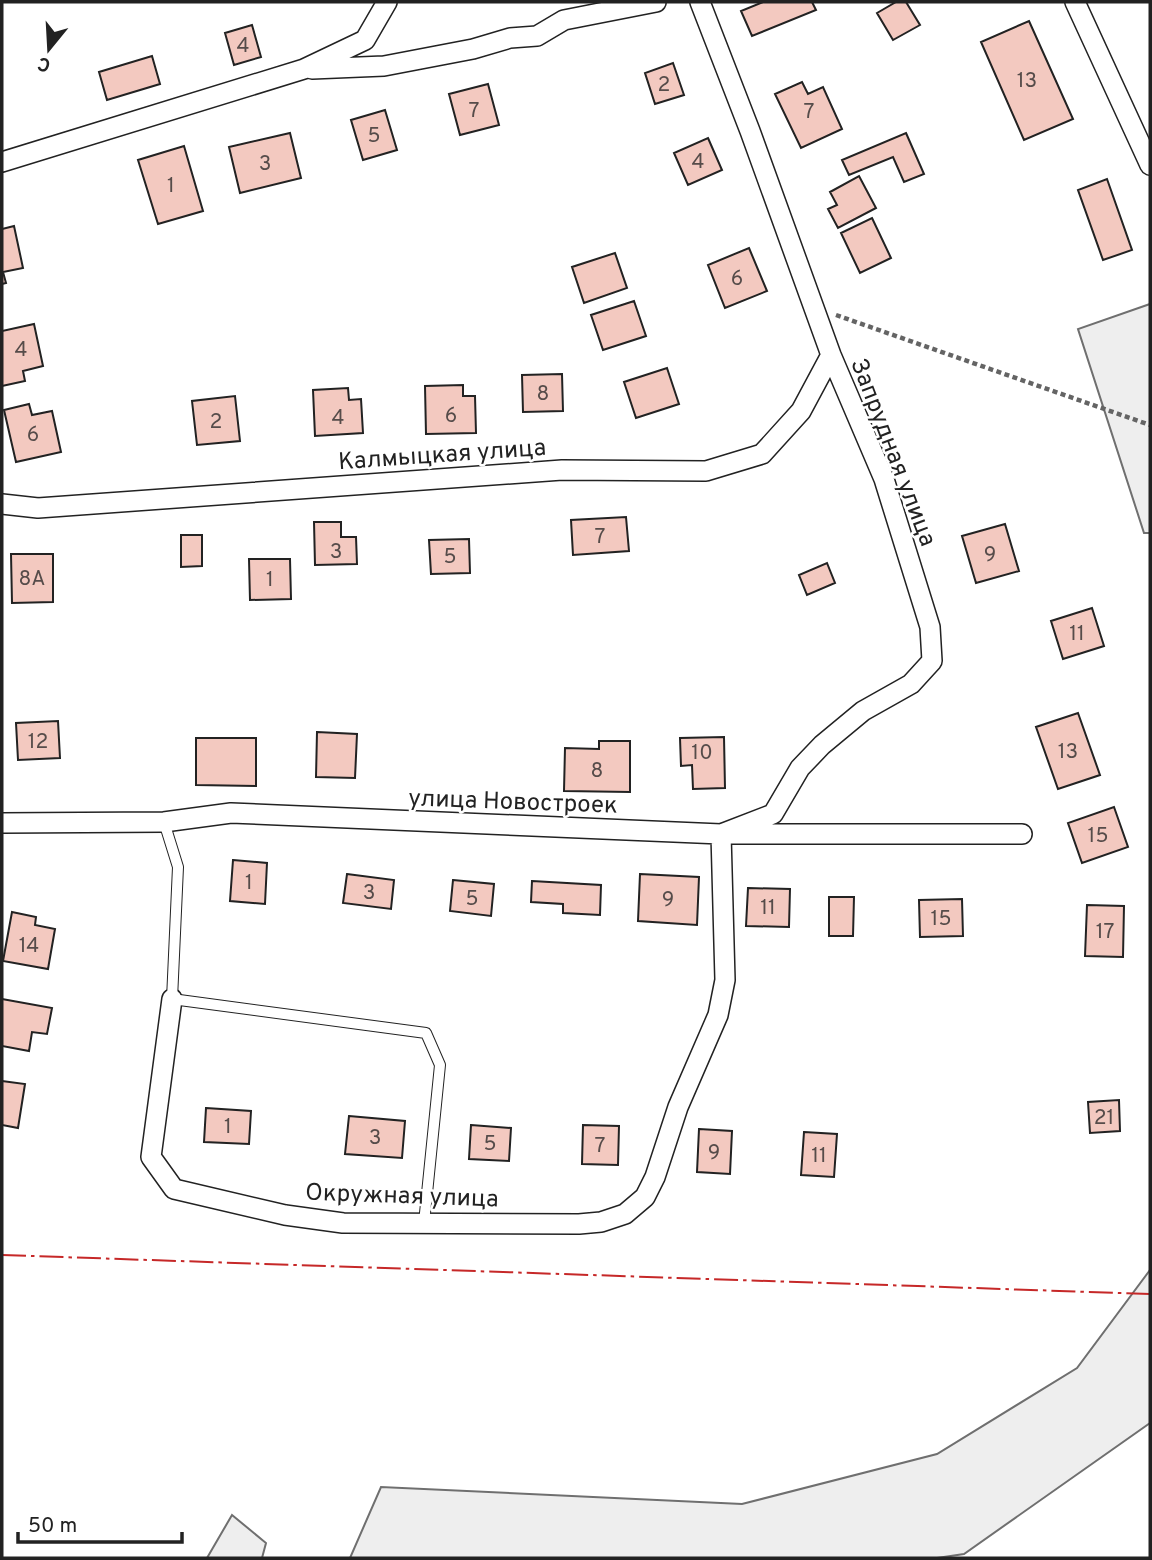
<svg xmlns="http://www.w3.org/2000/svg" width="1152" height="1560" font-family="Overpass,sans-serif">
	<style>
		.green { fill: #eee; stroke: #6f6f6f; stroke-width: 2 }
		.building { fill: #f3c9c0; stroke: #222; stroke-width: 2 }
		.lines { fill: none; stroke-linecap: round; stroke-linejoin: round }
		.lane-casing { stroke: #222; stroke-width: 12 }
		.street-casing { stroke: #222; stroke-width: 22 }
		.path { stroke: #646464; stroke-width: 4.5; stroke-dasharray: 5 3.5; stroke-linecap: butt }
		.lane { stroke: #fff; stroke-width: 10 }
		.street { stroke: #fff; stroke-width: 19 }
		.power { stroke: #c62828; stroke-width: 2; stroke-dasharray: 24 5 3.5 5; stroke-linecap: butt }
		.labels { text-anchor: middle; stroke-width: 5; stroke-linejoin: round; paint-order: stroke }
		.number-label { font-size: 21px; fill: #564c4a }
		.street-label { font-size: 24px; fill: #222; stroke: #fff }
	</style>
	<rect width="100%" height="100%" fill="#fff"/>
	<path class="green" d="M1150,304V533H1144L1078,329Z
		M1150,1270V1423L964,1554L937,1558H350L381,1487L742,1504L937,1454L1077,1368Z
		M232,1515L266,1543L262,1558H207Z"/>
	<path class="building" d="M763,2H812L816,10L752,36L741,11Z
		M896,2H906L920,25L893,40L877,13Z
		M1029,21L1073,119L1024,140L981,42Z
		M252,25L261,57L234,65L225,33Z
		M152,56L160,84L107,100L99,72Z
		M673,63L684,95L655,104L645,73Z
		M802,82L808,94L823,87L842,129L801,148L775,94Z
		M488,84L499,125L460,135L449,94Z
		M385,110L397,150L363,160L351,120Z
		M290,133L301,178L240,193L229,147Z
		M906,133L924,174L904,182L893,157L849,175L842,160Z
		M708,138L722,170L688,185L674,153Z
		M184,146L203,211L158,224L138,160Z
		M859,176L876,208L838,228L828,209L837,205L830,192Z
		M1107,179L1132,250L1103,260L1078,190Z
		M872,218L891,258L860,273L841,233Z
		M14,226L23,268L3,272L6,283L2,284V229Z
		M749,248L767,291L725,308L708,265Z
		M615,253L627,288L584,303L572,267Z
		M634,301L646,336L603,350L591,315Z
		M34,324L43,366L23,371L25,381L2,386V331Z
		M667,368L679,404L636,418L624,382Z
		M562,374L563,411L523,412L522,375Z
		M463,385V396H475L476,433L426,434L425,386Z
		M348,388L349,400L361,399L363,433L315,436L313,390Z
		M235,396L240,441L197,445L192,401Z
		M29,404L32,415L52,411L61,452L16,462L4,410Z
		M626,517L629,551L573,555L571,520Z
		M314,522H341V537H356L357,564L315,565Z
		M1005,524L1019,571L976,583L962,536Z
		M181,535H202V566L181,567Z
		M469,539L470,573L431,574L429,540Z
		M11,554H53V602L12,603Z
		M249,559H290L291,599L250,600Z
		M827,563L835,583L807,595L799,575Z
		M1092,608L1104,646L1063,659L1051,621Z
		M1078,713L1100,775L1058,789L1036,727Z
		M58,721L60,758L18,760L16,723Z
		M317,732L357,734L355,778L316,777Z
		M724,737L725,788L693,789L692,765L681,766L680,738Z
		M196,738H256V786L196,785Z
		M599,741H630V792L564,791L565,748L599,749Z
		M1114,807L1128,847L1082,863L1068,823Z
		M233,860L267,863L265,904L230,901Z
		M347,874L394,880L391,909L343,903Z
		M640,874L699,877L697,925L638,921Z
		M453,880L494,884L491,916L450,911Z
		M532,881L601,885L600,915L563,913V904L531,902Z
		M748,888L790,889L789,927L746,926Z
		M829,897H854L853,936H829Z
		M962,899L963,936L920,937L919,900Z
		M1087,905L1124,906L1123,957L1085,956Z
		M12,912L36,917L35,925L55,929L48,969L3,961Z
		M2,999L52,1008L47,1034L32,1032L29,1051L2,1046Z
		M2,1081L25,1084L18,1128L2,1125Z
		M1119,1100L1120,1131L1090,1133L1088,1102Z
		M206,1108L251,1111L249,1144L204,1142Z
		M349,1116L405,1121L402,1158L345,1154Z
		M471,1125L511,1128L509,1161L469,1159Z
		M583,1125L619,1126L618,1165L582,1164Z
		M699,1129L732,1131L730,1174L697,1172Z
		M804,1132L837,1134L834,1177L801,1175Z"/>
	<g class="lines">
		<g class="lane-casing">
			<path id="lane" d="M164,822L178,867L172,999L426,1033L440,1065L424,1223"/>
		</g>
		<g class="street-casing">
			<path id="street" d="M1075,2L1150,165
				M312,69L384,66L473,49L510,38L537,36L564,20L656,2
				M2,162L304,69L365,40L387,2
				M2,504L38,508L562,470L706,471L762,454L801,411L831,355
				M2,823L164,822L231,813L721,834H1022
				M172,999L151,1157L174,1189L285,1215L343,1223L579,1224L601,1222L625,1214L645,1197L655,1177L678,1107L718,1015L725,980L721,834L773,814L800,768L822,745L863,711L911,684L932,661L930,627L884,479L831,355L750,131L700,2"/>
		</g>
		<path class="path" d="M836,315L1150,425"/>
		<use href="#lane" class="lane"/>
		<use href="#street" class="street"/>
		<path class="power" d="M2,1255L1150,1294"/>
	</g>
	<g class="labels">
		<g class="number-label">
			<text x="243" y="52">4</text>
			<text x="1027" y="87">13</text>
			<text x="664" y="91">2</text>
			<text x="474" y="117">7</text>
			<text x="809" y="118">7</text>
			<text x="374" y="142">5</text>
			<text x="698" y="168">4</text>
			<text x="265" y="170">3</text>
			<text x="171" y="192">1</text>
			<text x="737" y="285">6</text>
			<text x="21" y="356">4</text>
			<text x="543" y="400">8</text>
			<text x="451" y="422">6</text>
			<text x="338" y="424">4</text>
			<text x="216" y="428">2</text>
			<text x="33" y="441">6</text>
			<text x="600" y="543">7</text>
			<text x="336" y="558">3</text>
			<text x="990" y="561">9</text>
			<text x="450" y="563">5</text>
			<text x="32" y="585">8А</text>
			<text x="270" y="586">1</text>
			<text x="1077" y="640">11</text>
			<text x="38" y="748">12</text>
			<text x="1068" y="758">13</text>
			<text x="702" y="759">10</text>
			<text x="597" y="777">8</text>
			<text x="1098" y="842">15</text>
			<text x="249" y="889">1</text>
			<text x="369" y="899">3</text>
			<text x="472" y="905">5</text>
			<text x="668" y="906">9</text>
			<text x="768" y="914">11</text>
			<text x="941" y="925">15</text>
			<text x="1105" y="938">17</text>
			<text x="29" y="952">14</text>
			<text x="1104" y="1124">21</text>
			<text x="228" y="1133">1</text>
			<text x="375" y="1144">3</text>
			<text x="490" y="1150">5</text>
			<text x="600" y="1152">7</text>
			<text x="714" y="1159">9</text>
			<text x="819" y="1162">11</text>
		</g>
		<g class="street-label">
			<text transform="translate(894 452) rotate(69)" y="8">Запрудная улица</text>
			<text transform="translate(442 454) rotate(-4)" y="8">Калмыцкая улица</text>
			<text transform="translate(513 801) rotate(2)" y="8">улица Новостроек</text>
			<text transform="translate(402 1195) rotate(2)" y="8">Окружная улица</text>
		</g>
	</g>
	<rect width="1152" height="1560" fill="none" stroke="#222222" stroke-width="7"/>
	<g transform="translate(49 49) rotate(198)" stroke="#ffffff" stroke-width="5" paint-order="stroke">
	<path d="M0-5L12 26L0 18L-12 26Z" fill="#222222"/>
	<text y="-10" font-size="19" font-weight="bold" text-anchor="middle" fill="#222222">С</text>
	</g>
	<path d="M18 1532v10h164v-10" fill="none" stroke="#222222" stroke-width="3.5"/>
	<text x="28" y="1532" font-size="21" fill="#222222" stroke="#ffffff" stroke-width="5" paint-order="stroke">50 m</text>
</svg>
